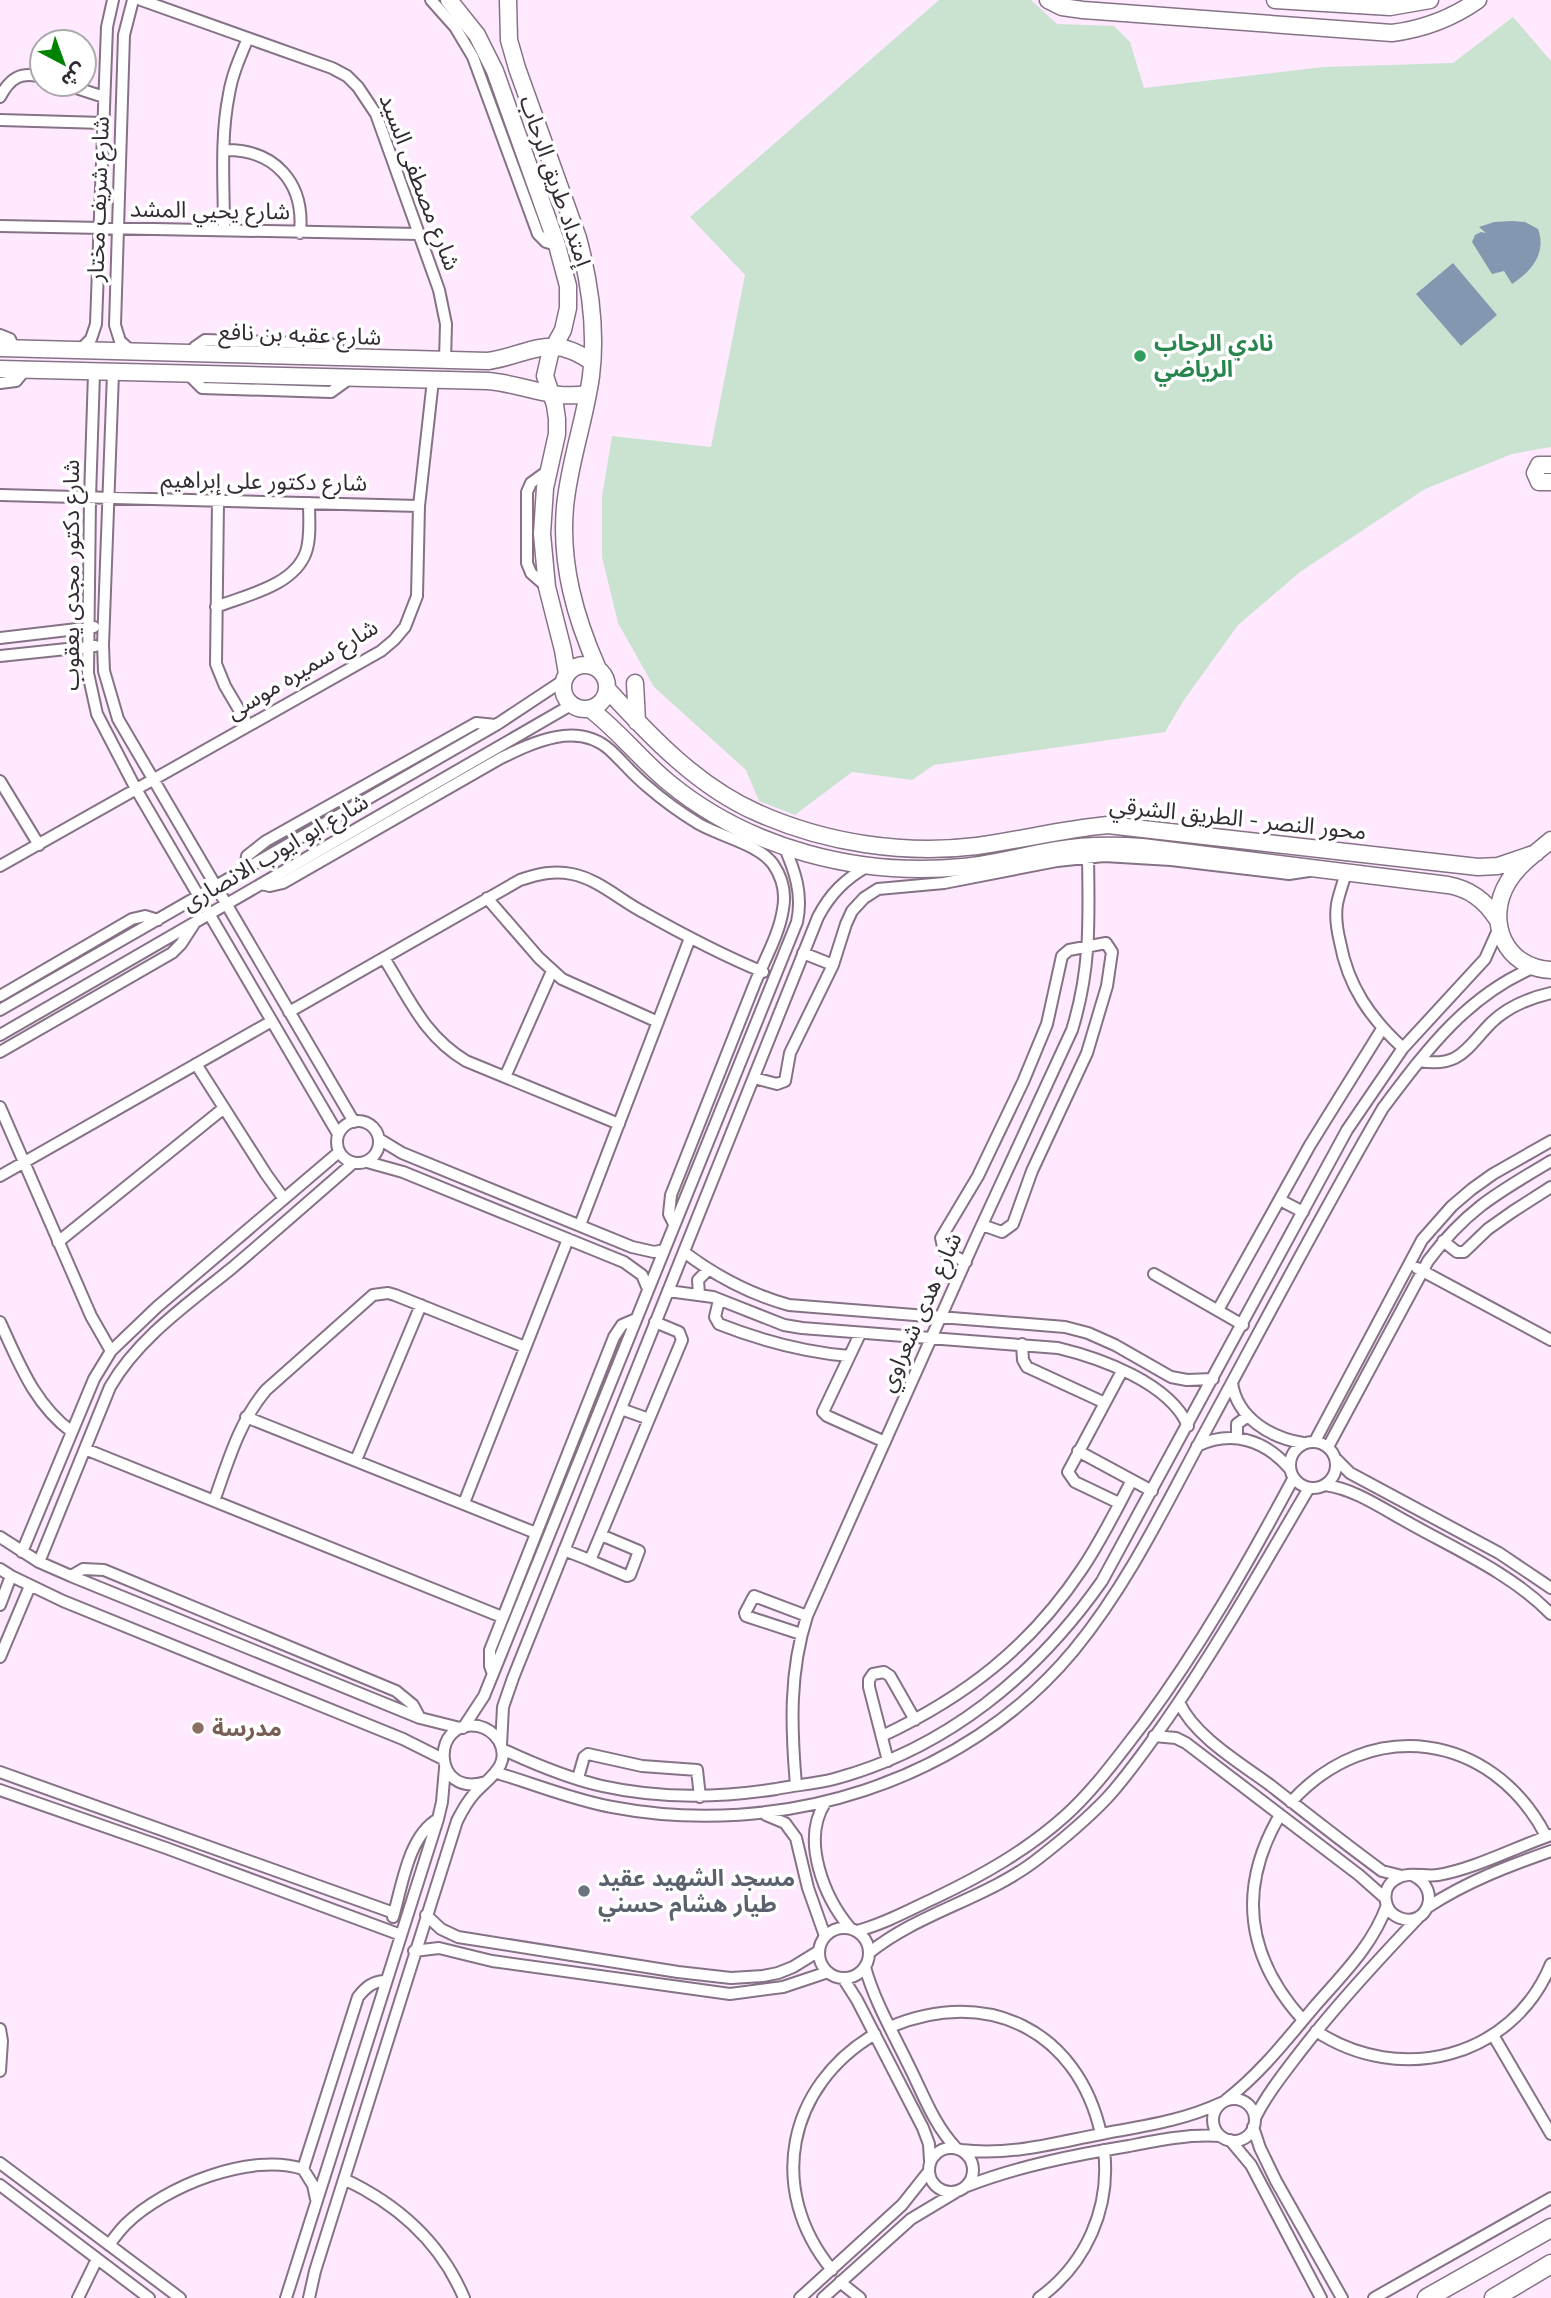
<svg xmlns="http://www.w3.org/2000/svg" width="1551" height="2298" font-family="'Nunito Sans','Noto Sans Arabic',sans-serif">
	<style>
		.green { fill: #cae3d1 }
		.water { fill: #8397b1 }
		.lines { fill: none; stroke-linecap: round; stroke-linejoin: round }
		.street-casing { stroke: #857285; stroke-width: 14 }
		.secondary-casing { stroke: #857285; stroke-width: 19 }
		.primary-casing { stroke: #857285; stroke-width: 21 }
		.street { stroke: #fff; stroke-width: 10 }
		.secondary { stroke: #fff; stroke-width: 16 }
		.primary { stroke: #fff; stroke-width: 18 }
		.leisure-dot { fill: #2e9e5b; stroke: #fff; stroke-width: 2.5 }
		.education-dot { fill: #8d6e63; stroke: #fff; stroke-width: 2.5 }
		.worship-dot { fill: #6b7280; stroke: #fff; stroke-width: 2.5 }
		.labels { text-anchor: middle; stroke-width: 7; stroke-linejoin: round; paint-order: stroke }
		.street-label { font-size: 23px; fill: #332b33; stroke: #fff }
		.leisure-label { font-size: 23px; font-weight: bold; fill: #27864d; stroke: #fff; text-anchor: start }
		.education-label { font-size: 23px; font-weight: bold; fill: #785e54; stroke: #fff; text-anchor: start }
		.worship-label { font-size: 23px; font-weight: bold; fill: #5b616d; stroke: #fff; text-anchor: start }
	</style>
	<rect width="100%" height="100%" fill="#fee9fe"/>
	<path class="green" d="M939,0H1031L1057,24L1114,26L1130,42L1144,88L1323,67L1453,63L1513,17L1551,61V447L1512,454L1425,489L1300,572L1238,625L1184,700L1165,732L934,765L912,780L852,772L795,815L759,801L746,770L654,687L618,623L602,557V497L612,436L711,447L745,275L690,217Z"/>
	<path class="water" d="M1512,221L1525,222L1538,229C1547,253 1531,272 1512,284L1504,271L1492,274L1472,242L1475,235L1481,232L1486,233L1479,227L1494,222Z
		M1453,263L1497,315L1461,346L1416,294Z"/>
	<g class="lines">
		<g class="street-casing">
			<path id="street" d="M141,0L332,68L347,76L358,87L376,114L439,290L446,324L445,360
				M431,0L455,27L473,57L538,234L546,242L557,245
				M64,84L104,97
				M0,97C10,78 21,71 42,77
				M0,120L103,123
				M224,150C275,149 305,183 300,233
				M0,226L419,234
				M224,230C224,185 220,138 229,94C232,75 240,57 248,38
				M0,335L10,339L14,348
				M80,350L91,339L96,324L107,27L113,0
				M132,352L120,341L115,325L124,35L133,0
				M193,353L195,347L205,340L330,344L337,346L345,358
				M94,373L90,498L88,673L97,714L136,789L338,1134
				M113,373L103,645L104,671L118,719L354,1122
				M188,374L202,388L331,392L349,379
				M0,383L16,381L25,370
				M0,495L419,506
				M218,501L216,664L225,686L248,725
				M547,587L531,573L527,563V492L531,483L549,470
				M216,607C246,595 294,586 306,552C311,537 309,519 309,503
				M0,638L94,627
				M0,656L95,646
				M0,781L39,845
				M0,866L381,651L394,640L405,627L417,596L419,506L433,380
				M245,869L247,856L266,841L476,723L496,725
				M1346,873C1343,883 1339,894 1337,904C1335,917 1337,930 1340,942C1348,986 1370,1018 1403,1048
				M261,884L270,886L283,883L501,758C534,742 577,721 610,750C623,762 634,776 648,787C664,801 681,813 699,824C722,837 758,844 773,864C782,877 786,893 783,909C779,936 763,962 753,988C726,1057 699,1126 671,1195L669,1214L674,1224
				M487,898L539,958L562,979L658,1022
				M803,953L833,965
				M384,958C409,998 424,1036 466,1061L619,1124
				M0,996L132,919L145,916L158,920
				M0,1010L496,725L564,680
				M289,1012L520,880C538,874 554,870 572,874C598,879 620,900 643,912C682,934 722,955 763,972
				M0,1035L571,705
				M0,1052L172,953L181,944L194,924
				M1419,1061C1461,1068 1466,1048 1492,1022C1508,1007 1529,998 1551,993
				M196,1064L266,1174L284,1199
				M505,1077L552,971
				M754,1078L777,1084L785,1081L790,1053L833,965L846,924L852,911L864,898L878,889L944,883L1057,861L1104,856L1171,860L1289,874L1309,871
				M0,1107L91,1316L111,1351
				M337 1142a21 21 0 1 1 42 0a21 21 0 1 1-42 0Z
				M379,1139L402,1153L632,1247L654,1252L664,1250
				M367,1162L403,1172L624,1262L642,1275L648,1289
				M0,1176L272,1021
				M1280,1200L1303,1212
				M580,1225L690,938
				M1443,1241L1457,1252H1464L1488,1229L1512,1212L1551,1187
				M58,1242L224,1108
				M684,1252C717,1277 749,1294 789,1305L1065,1327L1088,1333L1115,1345L1171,1377L1187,1380L1213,1379
				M966,1262L944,1251L941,1238L978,1176L1023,1082L1047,1024L1062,956L1069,950L1106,943L1112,952L1107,986L1087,1053L1032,1171L1013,1224L1002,1232L982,1225
				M1417,1268L1551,1340
				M1154,1274L1243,1325
				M668,1291L713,1297L784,1325L802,1328L1058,1348C1100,1358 1170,1383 1188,1426
				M699,1294L698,1280L708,1270
				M719,1300L715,1317L719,1324C762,1341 804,1352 849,1356
				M1218,1310L1310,1145L1382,1029
				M0,1322C19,1363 34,1404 72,1432
				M860,1334L823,1412L827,1416L885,1442
				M1022,1344L1023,1360L1027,1367L1105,1403
				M1232,1383C1237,1418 1271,1438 1303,1443
				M621,1409L649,1419
				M246,1417L536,1533
				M1237,1437V1424L1248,1416
				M1315,1441L1422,1240L1452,1206L1472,1189L1493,1174L1551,1141
				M1290 1465a23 23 0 1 1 46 0a23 23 0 1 1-46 0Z
				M1197,1446C1231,1430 1264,1439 1289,1468
				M1328,1447L1428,1261C1466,1210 1497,1193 1551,1161
				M85,1449L502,1617
				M1078,1451L1152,1491
				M1335,1458L1350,1473L1499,1553L1551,1588
				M356,1460L421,1305
				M1325,1485C1355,1489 1383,1509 1409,1523C1457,1550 1512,1574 1551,1614
				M214,1501C228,1462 239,1422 266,1390L373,1295L388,1293L395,1295L525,1347
				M464,1503L568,1239
				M1119,1503L1075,1482L1068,1472L1122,1371
				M0,1537L39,1562L71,1576L420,1718L460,1728
				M564,1550L587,1559L591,1558L682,1340L679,1332L655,1322
				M22,1552L94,1379L111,1351L157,1307L339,1152
				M589,1560L627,1576L630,1575L639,1551L601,1535
				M39,1562L110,1387C138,1338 189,1303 232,1268C273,1233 313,1198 353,1163
				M0,1569L11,1576L63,1601L403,1739L443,1759
				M71,1576L83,1569L104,1570L396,1691L413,1705L420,1718
				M0,1605L11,1576
				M801,1634L746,1616L745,1613L754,1596L807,1616
				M0,1657L30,1586
				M493,1674L490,1666V1650L614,1337L622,1325L636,1319
				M1179,1702C1194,1736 1240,1763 1270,1785C1307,1814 1344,1843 1382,1871L1402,1876
				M463,1728L484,1696L797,922C803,894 795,871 784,846
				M882,1736C965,1697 1030,1647 1082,1569C1101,1541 1116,1510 1132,1480
				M1154,1736L1176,1738L1186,1743L1359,1875L1385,1898
				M501,1745L503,1707L513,1678L818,917C830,894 845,879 868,866
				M502,1749C534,1764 567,1778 602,1786C660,1799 718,1798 776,1789C795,1785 815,1784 834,1779C946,1749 1036,1675 1102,1581L1347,1130L1403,1048L1485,959L1498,930
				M888,1761L869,1687V1680L873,1674L884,1672L890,1676L915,1720
				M0,1772L394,1913
				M497,1773C535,1784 573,1800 612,1807C779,1839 964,1783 1074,1650C1130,1582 1168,1500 1210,1423C1267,1318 1323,1211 1383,1108C1426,1051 1467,995 1535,967
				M578,1778L584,1757L588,1754L642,1766L697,1770L700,1797
				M796,1785C791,1727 789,1672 807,1616L975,1240L1072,1030C1091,969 1089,920 1088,857
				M0,1790L166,1848L401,1935
				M1291,1802C1370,1715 1492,1732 1546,1836
				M825,1803C801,1840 824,1897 850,1928
				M766,1815L785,1823L796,1838L808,1888L825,1936
				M1280,1815C1237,1888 1246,1957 1303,2020
				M1414,1876C1442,1890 1427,1928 1400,1918C1383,1912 1380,1888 1396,1879C1407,1871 1425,1877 1438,1875C1474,1869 1516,1847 1551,1835
				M1428,1907C1466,1882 1508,1866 1551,1851
				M426,1915L441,1929L458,1937L678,1972L731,1978L763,1976L778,1973L793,1967L819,1951
				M393,1917C402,1887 408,1836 438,1819
				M819 1953a25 25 0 1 1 50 0a25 25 0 1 1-50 0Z
				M857,1931C884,1924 909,1910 935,1898C981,1876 1026,1851 1065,1816C1095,1789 1119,1755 1144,1723C1201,1646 1248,1563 1293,1479
				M414,1951L439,1948L492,1961L730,1994L783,1987L828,1972
				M869,1953C918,1913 985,1899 1035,1861C1061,1841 1085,1821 1107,1798C1129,1774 1149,1745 1168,1718C1219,1644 1263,1566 1309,1488
				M865,1967C874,2000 892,2031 907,2062C922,2091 933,2124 956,2148
				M843,1978L857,2000L923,2128L929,2144L930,2161
				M890,2027C987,1986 1078,2030 1101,2134
				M0,2029L2,2041L0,2071
				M1316,2031C1399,2086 1512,2059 1551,1964
				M1493,2035L1551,2134
				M1213 2120a21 21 0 1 1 42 0a21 21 0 1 1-42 0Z
				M1226,2100C1261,2073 1287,2039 1315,2006C1342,1975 1373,1945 1387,1905
				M1255,2118C1267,2094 1284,2073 1300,2052C1337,2004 1377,1961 1418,1918
				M1253,2127L1260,2148L1276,2181L1342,2298
				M1230,2140L1251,2165L1321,2298
				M929 2170a22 22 0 1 1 44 0a22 22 0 1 1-44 0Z
				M961,2150C1010,2156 1054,2143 1101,2134C1143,2126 1182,2121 1221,2103
				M0,2163L180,2298
				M303,2169L358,1997C366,1987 373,1981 386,1981
				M344,2179C397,2204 441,2243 464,2298
				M0,2185L149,2298
				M967,2186C1019,2166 1074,2155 1129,2146C1159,2140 1189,2134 1220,2136
				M109,2245C114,2238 120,2230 126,2224C165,2186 251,2152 303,2169L313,2185L316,2199
				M832,2270C766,2190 787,2086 875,2034
				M840,2282L860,2298
				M78,2298L97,2259
				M286,2298L438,1819L442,1802L445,1768
				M309,2298L315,2271L457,1821C462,1811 467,1802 474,1794C488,1778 512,1766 499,1741C494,1733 487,1728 478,1726C431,1718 431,1799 486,1782
				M800,2298L902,2205L929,2171
				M823,2298L911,2219L956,2192
				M1039,2298C1086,2264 1111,2208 1104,2150
				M1374,2298L1551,2198"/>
		</g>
		<g class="secondary-casing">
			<path id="secondary" d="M449,0L477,35L495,71L557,245L568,286V308L563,330L550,354L545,376L555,405L557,419V434L545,488L542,534L547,587L563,650L567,674
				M508,0L509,40L517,68L578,238C590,283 597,329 591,376C585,420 569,463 565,507C560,564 575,617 598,669
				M1048,0L1062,7L1083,10L1392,33C1424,29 1451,19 1478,0
				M1275,0L1390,7L1430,0
				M0,348L488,361C533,354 549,332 592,362
				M0,369L488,381C524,384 550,400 587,394
				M1551,465H1539L1535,473L1539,482H1551
				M563 687a22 22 0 1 1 44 0a22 22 0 1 1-44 0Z
				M635,683L637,722
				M607,689C650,736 698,787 758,813C825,843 904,855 977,846C1021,840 1063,829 1108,825L1478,867L1498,866L1536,853
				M590,709C618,730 640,759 668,782C749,849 859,877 963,867C995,864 1026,855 1057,850C1085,845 1114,845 1142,847L1448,885C1470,889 1485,900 1497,919
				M1551,840C1536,853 1518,865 1508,882C1485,920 1504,968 1551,970"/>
		</g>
		<g class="primary-casing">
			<path id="primary" d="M1427,2298L1551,2228
				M1494,2298L1551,2264"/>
		</g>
		<use href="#street" class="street"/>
		<use href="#secondary" class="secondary"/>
		<use href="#primary" class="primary"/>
	</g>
	<circle class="leisure-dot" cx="1140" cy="356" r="7"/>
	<circle class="education-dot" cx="198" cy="1728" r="7"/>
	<circle class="worship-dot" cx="584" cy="1891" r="7"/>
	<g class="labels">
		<g class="street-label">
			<text transform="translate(556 181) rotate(71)" y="8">إمتداد طريق الرحاب</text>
			<text transform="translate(420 182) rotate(69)" y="8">شارع مصطفى السيد</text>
			<text transform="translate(98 199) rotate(-88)" y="8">شارع شريف مختار</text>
			<text transform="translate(210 210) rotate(1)" y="8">شارع يحيي المشد</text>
			<text transform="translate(300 334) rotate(2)" y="8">شارع عقبه بن نافع</text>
			<text transform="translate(264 481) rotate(1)" y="8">شارع دكتور على إبراهيم</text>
			<text transform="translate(71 575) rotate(-90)" y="8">شارع دكتور مجدى يعقوب</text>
			<text transform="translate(302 669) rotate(-31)" y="8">شارع سميره موسى</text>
			<text transform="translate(1238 818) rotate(6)" y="8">محور النصر - الطريق الشرقي</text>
			<text transform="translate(275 852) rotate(-30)" y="8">شارع ابو ايوب الانصارى</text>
			<text transform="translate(920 1312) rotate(-66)" y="8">شارع هدى شعراوي</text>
		</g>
		<g class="leisure-label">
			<text x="1154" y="351">نادي الرحاب<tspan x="1154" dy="26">الرياضي</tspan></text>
		</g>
		<g class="education-label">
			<text x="212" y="1736">مدرسة</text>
		</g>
		<g class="worship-label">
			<text x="598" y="1886">مسجد الشهيد عقيد<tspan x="598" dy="26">طيار هشام حسني</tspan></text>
		</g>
	</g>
	<g transform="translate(63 63) rotate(139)"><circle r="33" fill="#ffffff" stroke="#adaaad" stroke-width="2"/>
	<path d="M0-5L12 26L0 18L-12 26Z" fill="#008301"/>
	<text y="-10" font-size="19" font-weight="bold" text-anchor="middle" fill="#332b33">ش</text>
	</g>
</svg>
